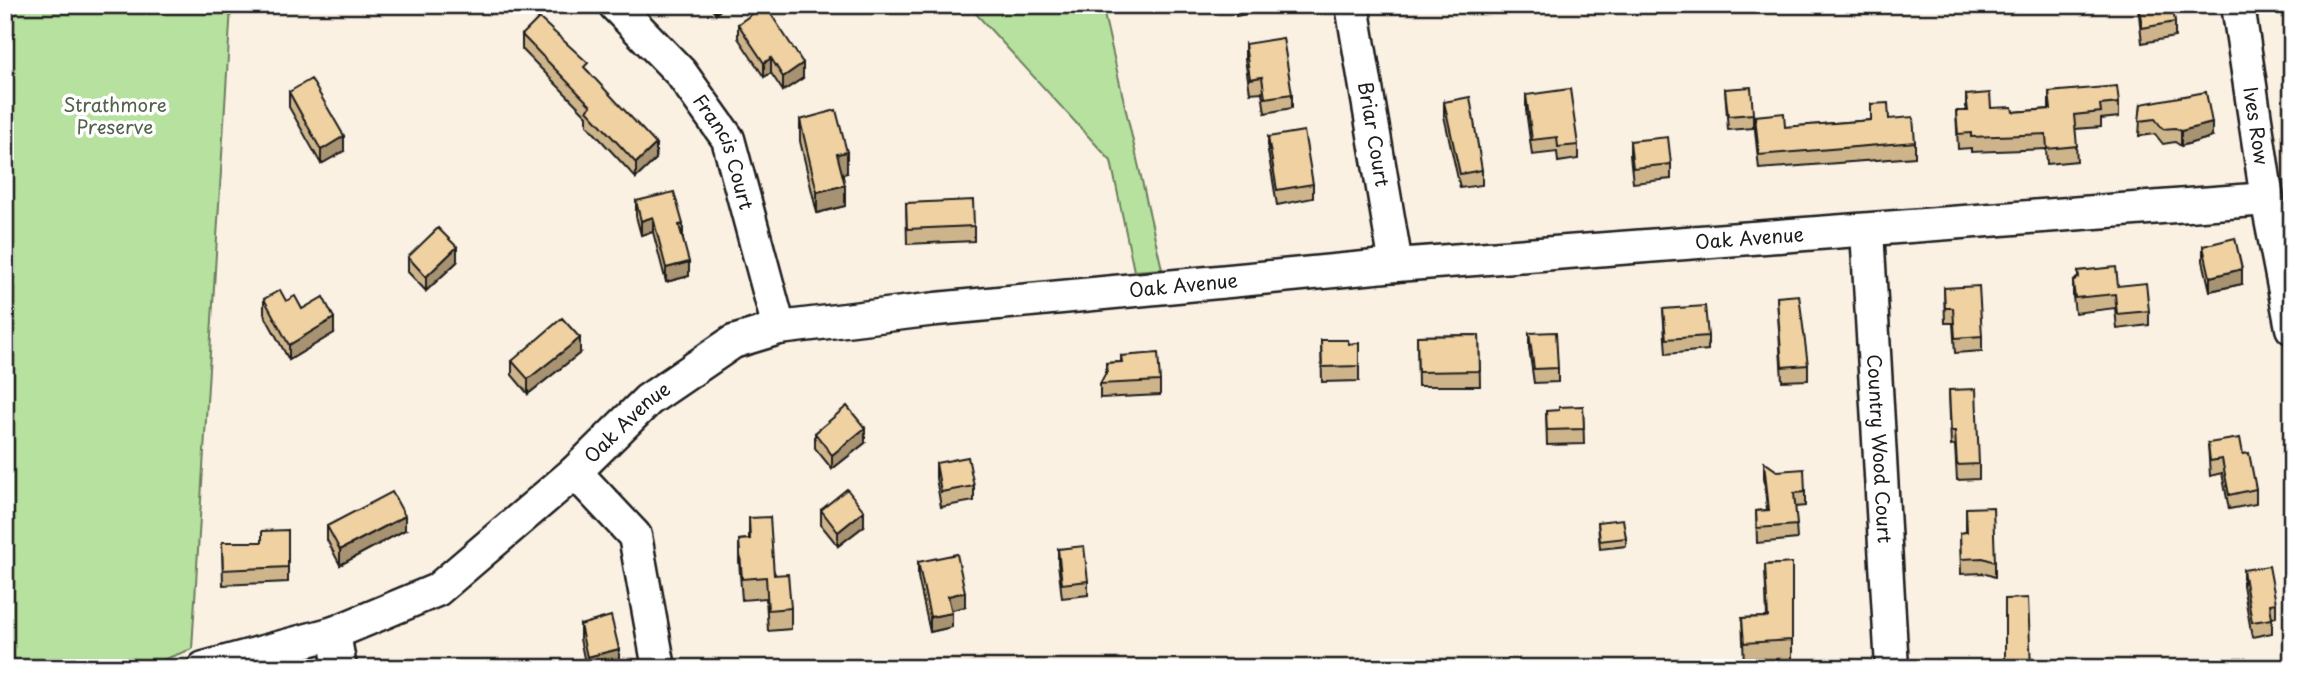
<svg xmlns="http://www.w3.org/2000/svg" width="2297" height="673" font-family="'Playpen Sans',sans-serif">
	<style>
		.green { fill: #b7e19e; stroke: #6a7e5d; stroke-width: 2 }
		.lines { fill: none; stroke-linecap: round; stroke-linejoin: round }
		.minor-casing { stroke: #1c1c1c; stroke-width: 37 }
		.minor { stroke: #fff; stroke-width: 32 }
		.wall { fill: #ceb48b; stroke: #1c1c1c; stroke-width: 2 }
		.shaded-wall { fill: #a79271; stroke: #1c1c1c; stroke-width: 2 }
		.building { fill: #efd1a2; stroke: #1c1c1c; stroke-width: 2 }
		.labels { text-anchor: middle; stroke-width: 7; stroke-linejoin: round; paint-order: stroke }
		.park-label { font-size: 19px; fill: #52614a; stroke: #fff }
		.street-label { font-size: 19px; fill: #1c1c1c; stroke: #fff }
	</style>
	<rect width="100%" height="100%" fill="#faf1e3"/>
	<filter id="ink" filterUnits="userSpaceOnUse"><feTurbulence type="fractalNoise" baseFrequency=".0143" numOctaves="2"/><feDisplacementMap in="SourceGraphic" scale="14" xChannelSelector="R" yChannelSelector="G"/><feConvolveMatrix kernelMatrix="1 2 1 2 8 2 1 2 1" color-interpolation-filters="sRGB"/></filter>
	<g filter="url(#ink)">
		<path class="green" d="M5,5L231,7L192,649L141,668H5Z
			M968,5H1102L1162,269L1134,271L1111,161Z"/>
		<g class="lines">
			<g class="minor-casing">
				<g id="minor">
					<path id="s1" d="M615,5L681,73L728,139L779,328"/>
					<path id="s2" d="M1352,5L1396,265"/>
					<path id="s3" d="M2238,5L2267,199L2292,328"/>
					<path id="s4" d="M1867,230L1892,668"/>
					<path d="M575,472L635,536L659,668"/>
					<path d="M334,633L340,668"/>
					<path id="s5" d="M204,668L334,633L437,590L575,472L648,400L733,342L779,328L936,309L1396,265L2267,199"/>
				</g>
			</g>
			<use href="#minor" class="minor"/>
		</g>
		<path class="wall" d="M708,5H725L716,14Z
			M1234,5H1267V10L1236,16Z
			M2138,5H2172L2175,22V37L2142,43Z
			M738,24L803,78L783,91L771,73L764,77L738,38Z
			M522,35L588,71L656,159L636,178L587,125V116L522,49Z
			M1245,44L1292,94V108L1265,113L1262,92L1250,93L1245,59Z
			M1725,89L1753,114V128L1728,130Z
			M289,92L344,151L321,164L289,107Z
			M2049,92L2119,103V117L2101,119V127L2075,129L2077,161L2047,164L2046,149L1971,152V148L1958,149L1956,111H1966V95L1991,108L2013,112L2049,109Z
			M1526,95L1578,145V159L1558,162L1557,152L1532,155L1526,110Z
			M1444,102L1482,170V185L1460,188L1444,116Z
			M1871,104L1889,119L1915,142V157L1759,169L1755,130V116L1785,127L1871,120Z
			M2141,104L2212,137L2181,146L2175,142L2163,144L2155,134L2139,136Z
			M800,120L847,173L843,174L845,206L817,213L800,141Z
			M1268,137L1313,184V198L1277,205L1268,151Z
			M1630,141L1671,164V179L1633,183L1630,155Z
			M636,201L683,239L689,276L666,282L653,232L641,235L636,216Z
			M906,203L974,226V241L907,244Z
			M2203,246L2242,284L2210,291L2203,261Z
			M408,257L457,262L426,291L408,272Z
			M2078,271L2149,311V325L2117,329L2115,308L2075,313L2073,297V282L2078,277Z
			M1944,288L1982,336V351L1955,353L1953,323H1945Z
			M1777,297L1808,365V380L1782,381Z
			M264,299L286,301L302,309L334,333L289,360L264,314Z
			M1663,309L1708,336V350L1666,354Z
			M1529,333L1558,368V382L1534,383L1529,348Z
			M1479,335L1480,386H1418L1417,336Z
			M1321,340L1349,344L1359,343V381L1322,382Z
			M580,353L528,394L512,375V361Z
			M1121,356L1160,381V395L1100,398V384L1106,373V363L1121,362Z
			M1949,390L1979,464V479L1957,480L1955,445L1951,446Z
			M1583,406L1584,444L1547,445L1546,411H1559Z
			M815,433L865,443L832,469L815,448Z
			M2208,443L2243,454L2256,489V504L2229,509L2222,473L2210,476Z
			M1764,462L1805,492V506L1795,507L1797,539L1757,543L1756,511L1767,510L1764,477Z
			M936,463L974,486V501L941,507L936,478Z
			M1966,508L1995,562V577L1983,573L1961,574L1960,533L1966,532Z
			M821,510L864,526L838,546L821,525Z
			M749,518L791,608V629L768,631L766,598L742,600L739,561V540L749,539Z
			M1598,522L1626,538V546L1600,549Z
			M327,526L405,530L340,565L327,540Z
			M288,530V582L223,585L222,542H262Z
			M1058,549L1088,581V595L1062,598L1058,563Z
			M918,562L965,607L951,610L952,627L930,632L918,577Z
			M1792,563V661L1744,664L1742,618L1767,617L1765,565Z
			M2243,570L2276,603V617L2272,618V633L2252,637L2243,585Z
			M580,625L619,664L604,668H586L580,639Z"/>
		<path class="shaded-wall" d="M716,5H725L716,14Z
			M771,58V73L764,77V63Z
			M803,63V78L783,91V77Z
			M2212,123V137L2181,146V131Z
			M344,136V151L321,164V150Z
			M656,144V159L636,178V163Z
			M847,152V173L837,175V154Z
			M845,185V206L817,213V192Z
			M653,217V232L641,235V221Z
			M683,224V239L679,225Z
			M457,247V262L426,291V277Z
			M689,262V276L666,282V268Z
			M2242,269V284L2210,291V277Z
			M334,318V333L289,360V345Z
			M580,338V353L528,394V379Z
			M865,428V443L832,469V455Z
			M864,511V526L838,546V532Z
			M405,516V530L340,565V550Z
			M965,592V607L948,611V596Z
			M952,613V627L930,632V617Z
			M619,649V664L604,668H587V657Z"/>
		<path class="building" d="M765,5L803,63L783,77L771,58L764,63L738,24Z
			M2139,5H2172L2175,22L2142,28Z
			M539,18L588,63L584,67L656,144L636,163L587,110L591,106L522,35Z
			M1283,38L1292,94L1265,98L1262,77L1250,79L1245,44Z
			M311,79L344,136L321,150L289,92Z
			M2117,86L2119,103L2100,105L2101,112L2074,115L2077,146L2047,149L2046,134L1971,137V133L1958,134L1956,111H1968L1966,95L1990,93L1991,108L2012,107L2013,112L2051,109L2049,92Z
			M1751,87L1753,114L1728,116L1725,89Z
			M1570,89L1578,145L1558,147L1557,137L1532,140L1526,95Z
			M2206,92L2212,123L2181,131L2175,128L2163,129L2155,119L2139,121L2141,104Z
			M1470,97L1482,170L1460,174L1444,102Z
			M1888,103L1889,119L1913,117L1915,142L1759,155L1755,116L1784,113L1785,127L1871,120V104Z
			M836,110L847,152L837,154L845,185L817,192L800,120Z
			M1304,131L1313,184L1277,190L1268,137Z
			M1668,137L1671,164L1633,168L1630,141Z
			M674,192L683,224L679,225L689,262L666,268L653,217L641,221L636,201Z
			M973,200L974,226L907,229L906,203Z
			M438,228L457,247L426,277L408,257Z
			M2235,238L2242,269L2210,277L2203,246Z
			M2116,267L2118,286L2146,283L2149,311L2117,314L2115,294L2075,298L2073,282L2079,277L2078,271Z
			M1979,286L1982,336L1955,338L1953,308H1945L1944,288Z
			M280,290L286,301L295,296L302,309L323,297L334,318L289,345L264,299Z
			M1799,295L1808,365L1782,367L1777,297Z
			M1705,306L1708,336L1666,339L1663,309Z
			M562,318L580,338L528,379L512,361Z
			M1556,332L1558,368L1534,369L1529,333Z
			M1479,335L1480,371L1418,372L1417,336Z
			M1321,340H1348L1349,344L1359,343V366L1322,367Z
			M1158,353L1160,381L1100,384L1107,371L1106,363L1122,362L1121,356Z
			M1976,389L1979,464L1957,465L1955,431H1951L1949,390Z
			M847,406L865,428L832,455L815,433Z
			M1583,406L1584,429L1547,430L1546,411L1559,410V407Z
			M2240,438L2243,454L2249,453L2256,489L2229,495L2222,459L2210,461L2208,443Z
			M968,457L974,486L941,492L936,463Z
			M1764,462L1777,471L1804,469L1805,492L1794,493L1797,525L1757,528L1756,511L1769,510Z
			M847,489L864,511L838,532L821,510Z
			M392,492L405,516L340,550L327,526Z
			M1993,507L1995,562L1983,558L1961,559L1960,533L1967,532L1966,508Z
			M770,517L774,575L788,574L791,608L768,610L766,577L742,579L739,540L750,539L749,518Z
			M1623,519L1626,538L1600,541L1598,522Z
			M288,530V567L223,570L222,542H262V531Z
			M1084,546L1088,581L1062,584L1058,549Z
			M957,554L965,592L948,596L952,613L930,617L918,562Z
			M1792,563V640L1744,643L1742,618L1768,617L1765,565Z
			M2269,566L2276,603L2270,604L2272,619L2252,622L2243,570Z
			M2028,598L2031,668H2005V599Z
			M611,616L619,649L587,657L580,625Z"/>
	</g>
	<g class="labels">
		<g class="park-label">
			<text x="115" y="112">Strathmore<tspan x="115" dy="22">Preserve</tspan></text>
		</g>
		<g class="street-label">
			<text dy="7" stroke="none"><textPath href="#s3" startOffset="122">Ives Row</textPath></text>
			<text dy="7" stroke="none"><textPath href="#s2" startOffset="131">Briar Court</textPath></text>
			<text dy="7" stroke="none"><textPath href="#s1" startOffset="186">Francis Court</textPath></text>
			<text dy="7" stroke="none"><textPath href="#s5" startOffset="1656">Oak Avenue</textPath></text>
			<text dy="7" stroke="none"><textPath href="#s5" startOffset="1088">Oak Avenue</textPath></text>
			<text dy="7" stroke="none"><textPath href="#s5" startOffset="500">Oak Avenue</textPath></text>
			<text dy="7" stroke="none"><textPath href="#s4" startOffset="219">Country Wood Court</textPath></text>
		</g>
	</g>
	<rect width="2297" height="673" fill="none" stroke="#fff" stroke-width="28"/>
	<rect x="14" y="14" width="2269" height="645" fill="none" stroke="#1c1c1c" stroke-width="2.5" filter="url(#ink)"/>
</svg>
